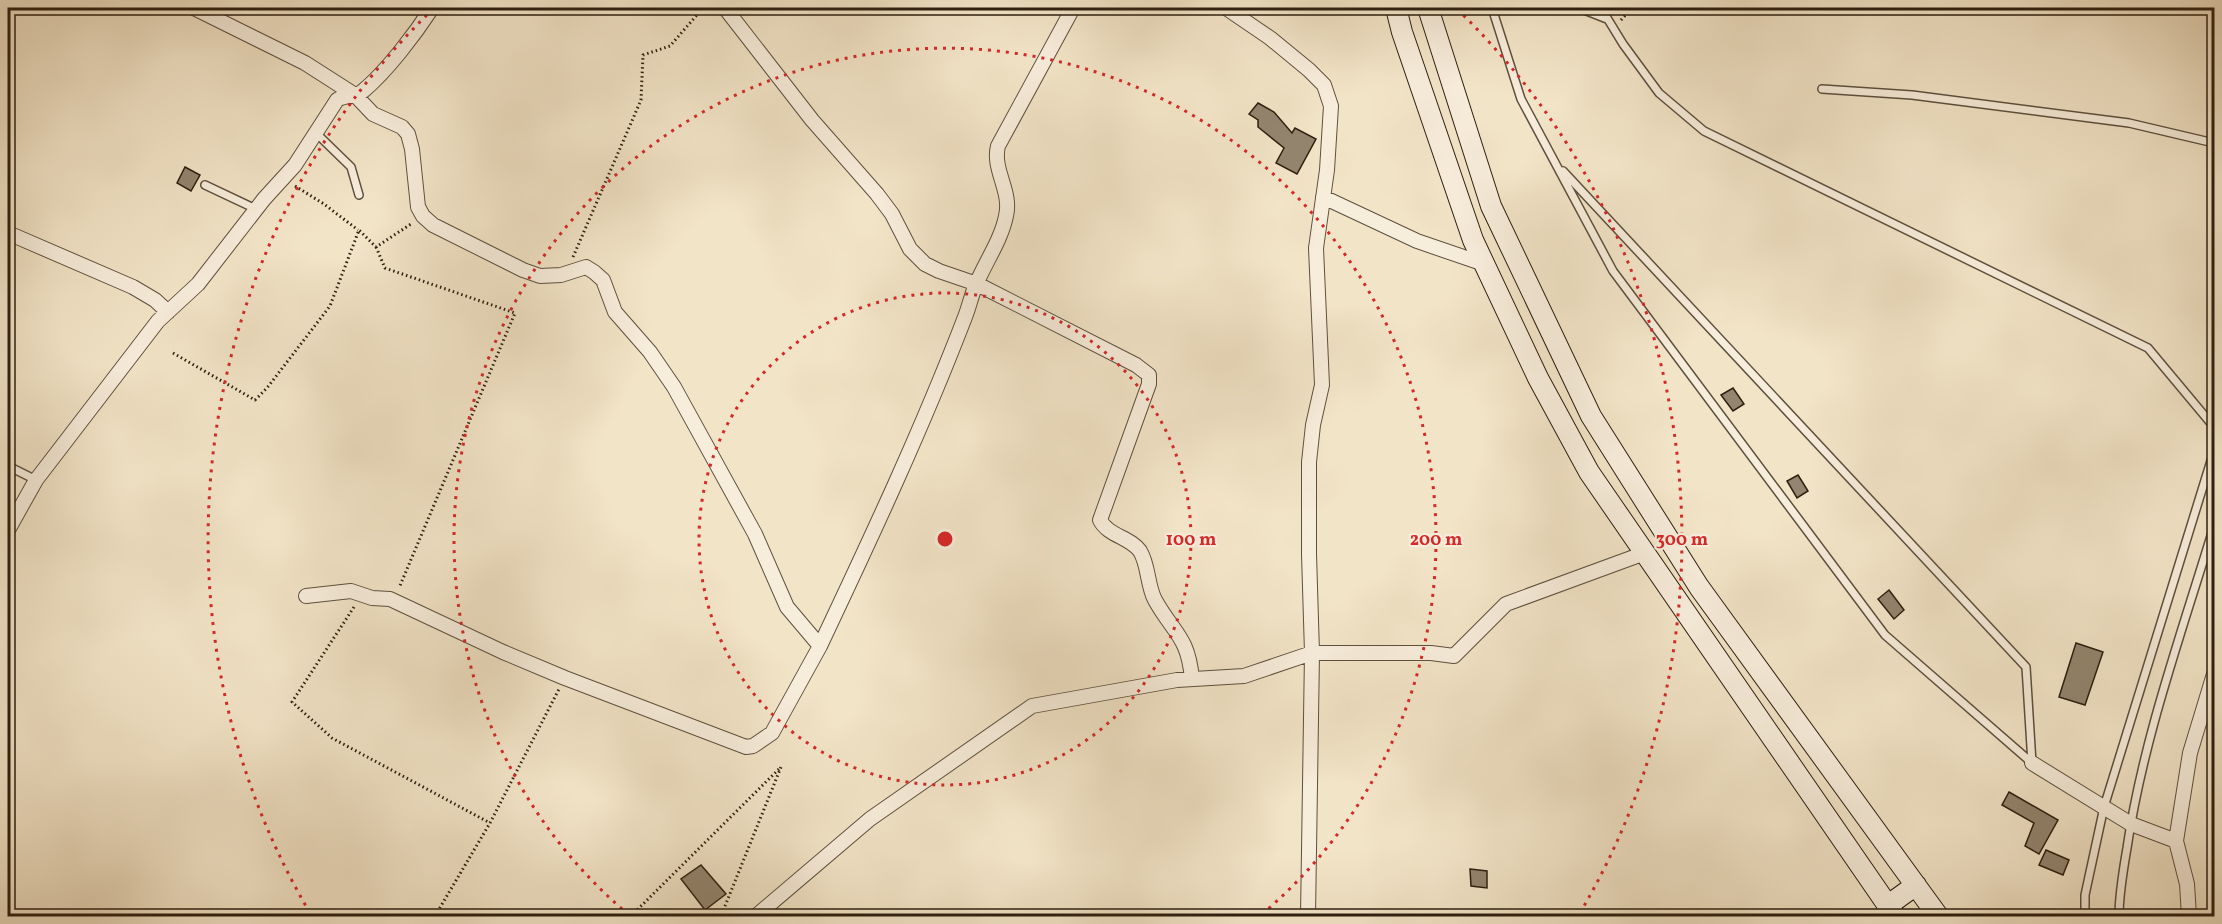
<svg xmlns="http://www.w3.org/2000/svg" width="2222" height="924" font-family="Vollkorn,serif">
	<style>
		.building { fill: #93856f; stroke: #2d1f10; stroke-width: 1.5 }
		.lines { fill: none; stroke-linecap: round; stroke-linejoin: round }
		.service-casing { stroke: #5e503e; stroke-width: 10 }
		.minor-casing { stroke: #5e503e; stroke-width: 16 }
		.secondary-casing { stroke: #2d1f10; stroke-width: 22 }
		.path { stroke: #2d1f10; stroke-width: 3; stroke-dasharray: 1.5 3; stroke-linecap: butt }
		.service { stroke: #f7eddb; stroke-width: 7 }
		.minor { stroke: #f7eddb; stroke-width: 14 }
		.secondary { stroke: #f7eddb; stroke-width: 20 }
		.ring { fill: none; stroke: #d62828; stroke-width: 3; stroke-dasharray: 3 6 }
		.centre { fill: #d62828; stroke: #f7eddb; stroke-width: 3 }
		.ring-label { font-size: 18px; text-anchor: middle; font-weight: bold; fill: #d62828; stroke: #f7eddb; stroke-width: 4.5; stroke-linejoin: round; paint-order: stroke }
	</style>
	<rect width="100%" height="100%" fill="#f2e4c7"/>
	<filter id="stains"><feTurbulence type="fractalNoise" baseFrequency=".00333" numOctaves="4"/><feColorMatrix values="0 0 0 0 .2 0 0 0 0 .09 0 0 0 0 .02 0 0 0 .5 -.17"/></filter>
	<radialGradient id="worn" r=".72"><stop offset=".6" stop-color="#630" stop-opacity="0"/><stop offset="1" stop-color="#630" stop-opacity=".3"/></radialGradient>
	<path class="building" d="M1258,103L1274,112L1292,133L1295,128L1316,139L1297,174L1276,163L1284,148L1258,127V120L1249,114Z
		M185,167L200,175L191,191L177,183Z
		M1733,388L1744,404L1733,411L1721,395Z
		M1798,475L1808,491L1797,498L1787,481Z
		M1889,590L1904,610L1894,619L1878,599Z
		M2076,643L2103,652L2085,705L2059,697Z
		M2009,792L2058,820L2039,854L2025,846L2034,823L2002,805Z
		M2046,850L2069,860L2063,875L2039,865Z
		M701,865L726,894L705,910L681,879Z
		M1470,869L1487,871V888L1471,886Z"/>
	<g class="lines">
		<g class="service-casing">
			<path id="service" d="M1492,8L1521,99L1613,271L1885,635L2032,763
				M1579,8L1607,19
				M1601,8L1623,44L1659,93L1704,131L2148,348L2214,427
				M1822,89L1912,95L2129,123L2214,143
				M316,133L351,167L359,195
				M1563,171L2026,667L2032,763
				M205,185L256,209
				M8,466L36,480
				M2085,916V895L2104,807L2214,451
				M2119,916C2119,894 2123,871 2127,848C2143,739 2182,632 2214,526"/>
		</g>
		<g class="minor-casing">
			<path id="minor" d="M194,8L305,63L355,95L373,114L402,127L408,134L412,149L418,207L423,216L433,225L523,270L540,276L561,275L586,267L594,272L603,280L615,312L650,352L674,387L755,534L787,607L820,646L772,733L753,746L746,747L565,678L503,652L390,599L372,598L351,591L306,596
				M725,8L812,120L877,194L892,214L910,249L925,264L939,271L977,284L1136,365L1149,375V384L1100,520C1108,536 1130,537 1140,551C1149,566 1147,585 1155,600C1174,634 1188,636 1192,679
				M1226,8L1270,38L1309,70L1324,85L1331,106L1327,170L1316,248L1322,385L1313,425L1309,462V554L1312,653L1308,916
				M1323,197L1417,241L1484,264
				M8,233L133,287L155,300L168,312
				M8,530L36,480L158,321L198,284L264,199L295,165L337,100C345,94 355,98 363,91C387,71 415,34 432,8
				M820,646C871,538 922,429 965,317C969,307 971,297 975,287C984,264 1001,241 1006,216C1012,191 992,170 998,146L1073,8
				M2032,763L2131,824L2176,841L2187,884L2189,916
				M2176,841L2190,753L2214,674
				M756,916L870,819L1032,706L1177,680L1244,676L1312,653H1431L1454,656L1506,604L1645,553"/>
		</g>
		<g class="secondary-casing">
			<path id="secondary" d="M1396,8L1402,32L1473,240L1538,378L1589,472L1895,916
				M1428,8L1491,206L1591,416L1699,587L1938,916
				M1887,906L1916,885"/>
		</g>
		<path class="path" d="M1621,20L1632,8
			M295,186L324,204L358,230
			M376,247L385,268L515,313L399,588
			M573,257L641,100L643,55L670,46L703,8
			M173,353L255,400L267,388L330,306L359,230L376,247L411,224
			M354,607L292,702L332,738L490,823
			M435,916L490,823L559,689
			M631,916L781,767L721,916"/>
		<use href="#service" class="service"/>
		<use href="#minor" class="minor"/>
		<use href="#secondary" class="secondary"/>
	</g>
	<g class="ring">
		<circle cx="945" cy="539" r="246"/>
		<path d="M629 915A491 491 0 1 1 1261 915"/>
		<path d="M310 913A737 737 0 0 1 433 9M1457 9A737 737 0 0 1 1580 913"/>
	</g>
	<circle cx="945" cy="539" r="9" class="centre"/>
	<g class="ring-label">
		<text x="1191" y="545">100 m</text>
		<text x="1436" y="545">200 m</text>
		<text x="1682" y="545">300 m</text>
	</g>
	<rect width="2222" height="924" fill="none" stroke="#f2e4c7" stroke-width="30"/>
	<rect x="9" y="9" width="2204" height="906" fill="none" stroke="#2d1f10" stroke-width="3"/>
	<rect x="15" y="15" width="2192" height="894" fill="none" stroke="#2d1f10" stroke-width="1.5"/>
	<rect width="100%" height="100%" filter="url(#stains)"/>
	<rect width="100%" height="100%" fill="url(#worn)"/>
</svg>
